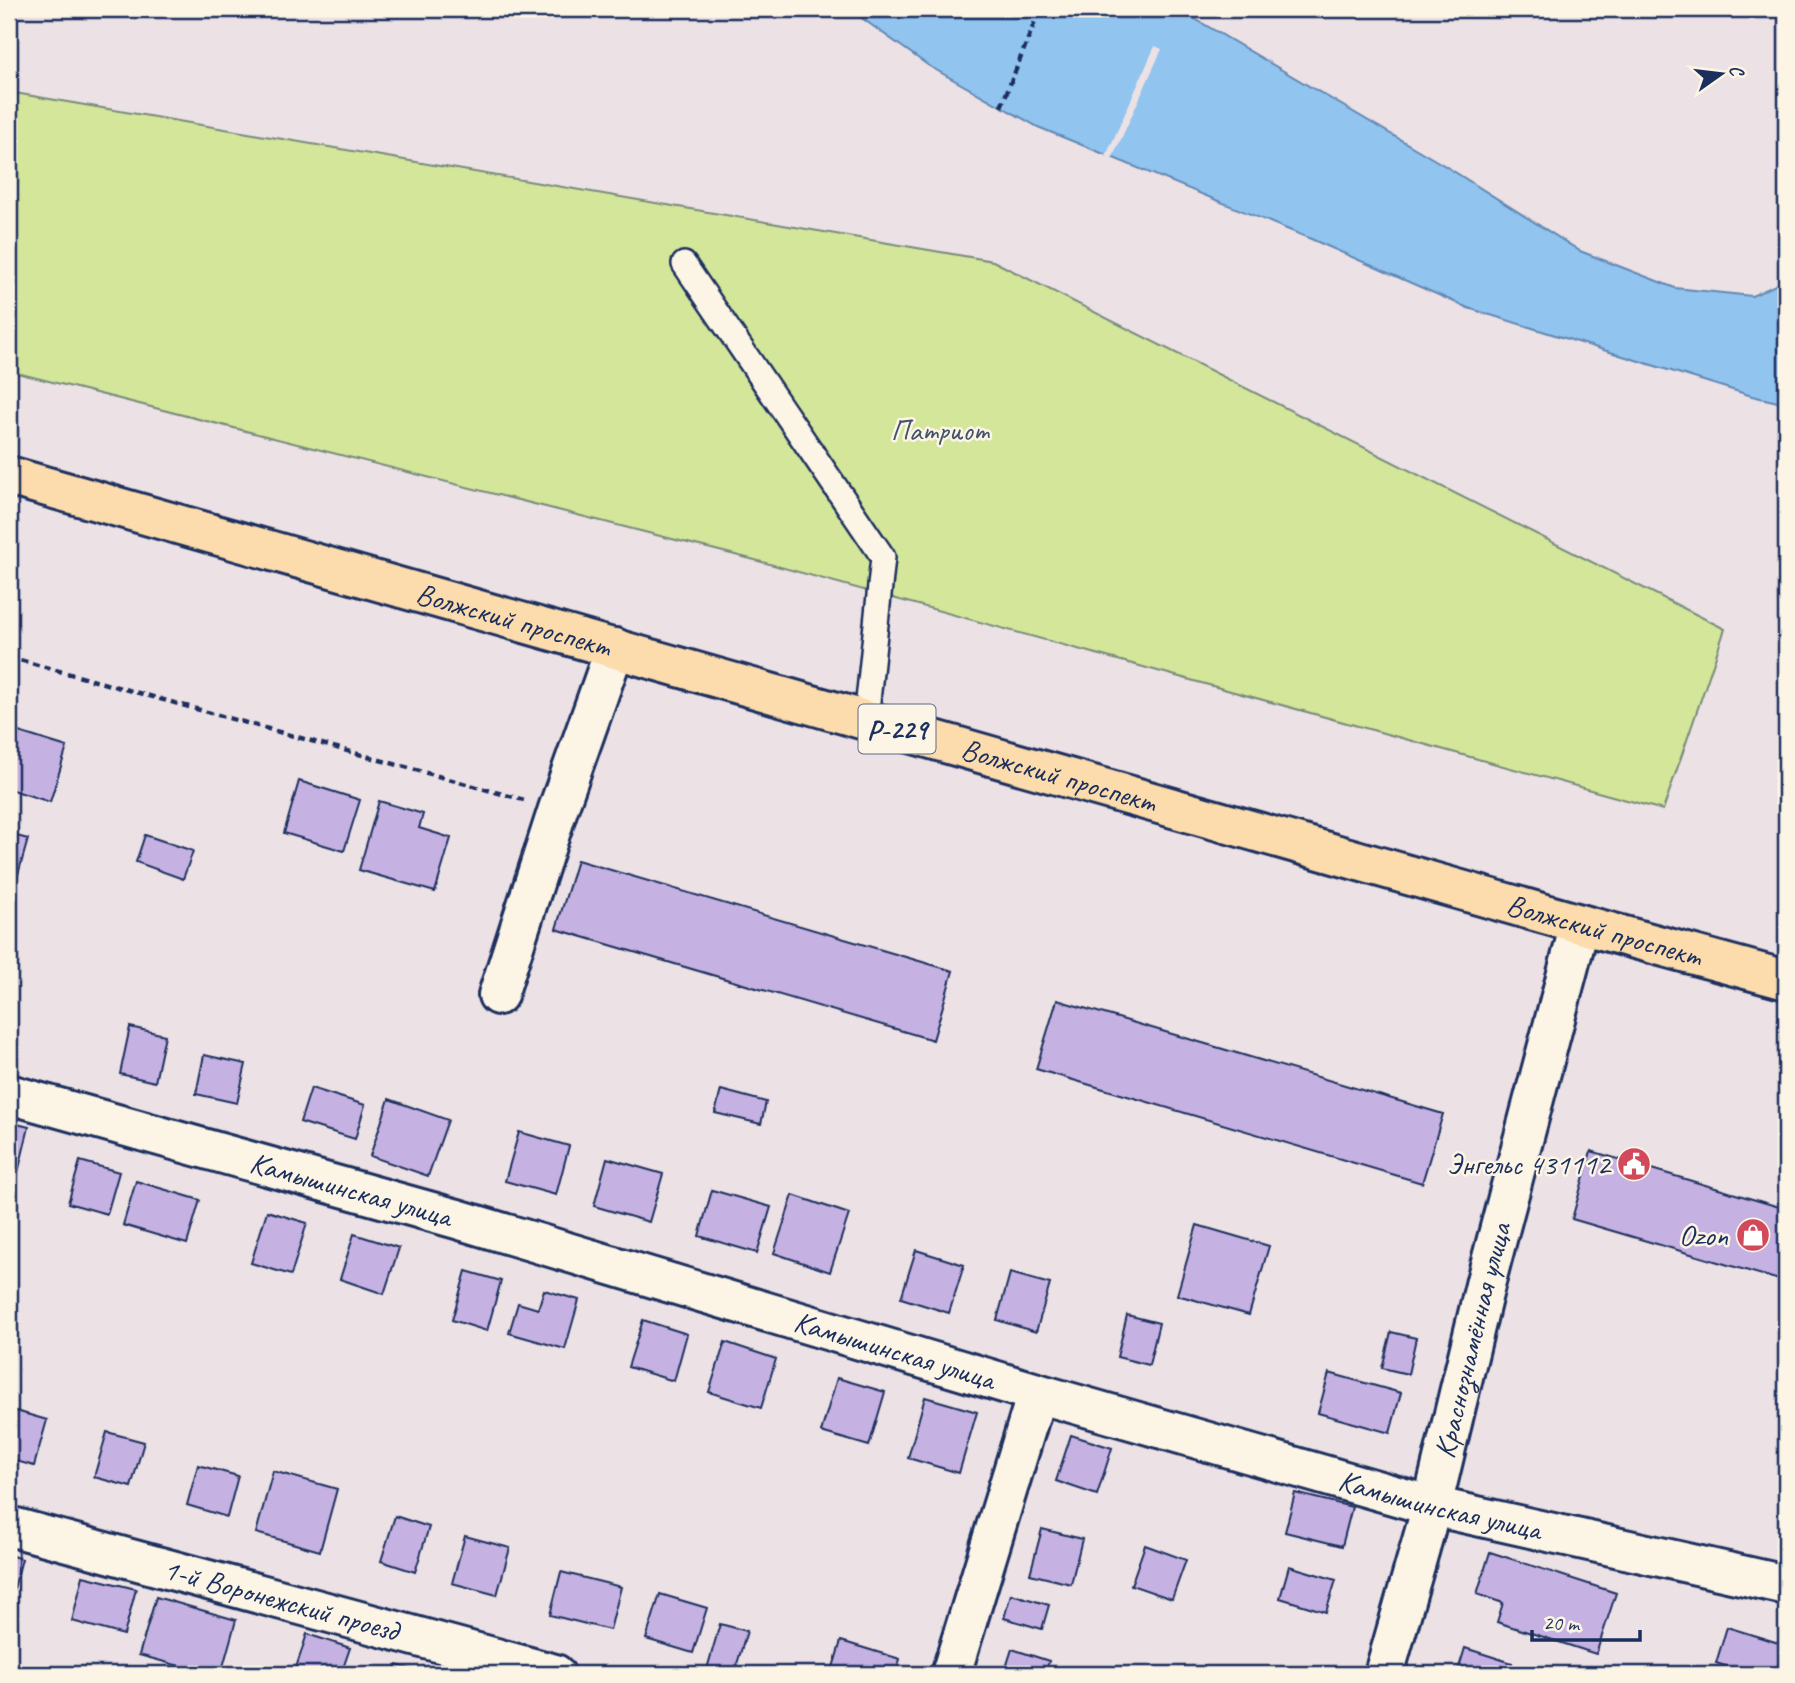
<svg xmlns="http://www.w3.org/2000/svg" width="1795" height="1683" font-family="Caveat,sans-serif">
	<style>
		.green { fill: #d3e69a; stroke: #778a7c; stroke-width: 2 }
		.water { fill: #91c4ee; stroke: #6288b4; stroke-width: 2 }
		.pier { fill: #ece1e4 }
		.building { fill: #c5b2e2; stroke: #1b2f5e; stroke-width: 2 }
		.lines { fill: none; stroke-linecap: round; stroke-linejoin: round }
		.lane-casing { stroke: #1b2f5e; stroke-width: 28 }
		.street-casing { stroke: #1b2f5e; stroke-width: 44 }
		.secondary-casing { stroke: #1b2f5e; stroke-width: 44 }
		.primary-casing { stroke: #1b2f5e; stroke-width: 44 }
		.path { stroke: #1b2f5e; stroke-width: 4.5; stroke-dasharray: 7 5; stroke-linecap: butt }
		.lane { stroke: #fcf5e5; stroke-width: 23 }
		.street { stroke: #fcf5e5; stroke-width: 38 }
		.secondary { stroke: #fcf5e5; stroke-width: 38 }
		.primary { stroke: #fcdcac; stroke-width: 38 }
		.labels { text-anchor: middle; stroke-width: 5; stroke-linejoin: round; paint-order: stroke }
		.shield { fill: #fcf5e5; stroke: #5e6a86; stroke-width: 2 }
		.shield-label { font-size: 28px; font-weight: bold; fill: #1b2f5e }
		.park-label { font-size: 30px; fill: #40546a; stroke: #fcf5e5 }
		.street-label { font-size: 30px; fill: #1b2f5e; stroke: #fcf5e5 }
		.poi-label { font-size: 30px; fill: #1b2f5e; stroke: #fcf5e5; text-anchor: end }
	</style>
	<rect width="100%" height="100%" fill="#ece1e4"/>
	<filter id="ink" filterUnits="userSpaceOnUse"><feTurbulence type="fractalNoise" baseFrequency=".0143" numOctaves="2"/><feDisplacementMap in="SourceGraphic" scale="14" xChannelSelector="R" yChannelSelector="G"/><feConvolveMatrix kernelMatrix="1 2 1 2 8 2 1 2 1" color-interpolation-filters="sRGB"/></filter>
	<g filter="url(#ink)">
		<path class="green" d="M9,92L993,261L1725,629L1663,810L751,559L9,371Z"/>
		<path class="water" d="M849,9H1178L1447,167L1580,251L1675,288L1752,296L1786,280V404L1752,396L1468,308L1311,239L1038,127L929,66Z"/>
		<path class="pier" d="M1155,46L1162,49L1112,159L1106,156Z"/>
		<path class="building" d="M9,729L67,747L50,802L9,789Z
			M299,781L360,800L344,851L284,833Z
			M379,801L423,814L419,828L451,838L435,892L359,870Z
			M9,834L28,839L12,896L9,895Z
			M145,835L193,851L183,879L136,862Z
			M577,860L953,971L933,1040L556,929Z
			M1057,1000L1443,1114L1422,1183L1036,1069Z
			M130,1027L165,1035L155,1082L120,1074Z
			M204,1055L246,1064L237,1103L196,1094Z
			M311,1088L365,1105L355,1139L300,1122Z
			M721,1090L766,1102L761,1124L715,1113Z
			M389,1099L448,1120L428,1176L370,1156Z
			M9,1122L29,1127L16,1181L9,1180Z
			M519,1132L569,1146L556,1195L505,1181Z
			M1591,1151L1786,1209V1282L1572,1219Z
			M607,1158L663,1174L649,1222L594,1206Z
			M80,1161L119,1172L107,1214L68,1203Z
			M136,1181L200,1200L187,1244L123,1225Z
			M712,1190L771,1207L757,1253L699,1236Z
			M793,1195L849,1214L830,1272L774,1253Z
			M267,1211L307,1223L291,1275L251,1263Z
			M1197,1225L1269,1246L1249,1315L1177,1295Z
			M354,1234L399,1248L384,1294L340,1279Z
			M916,1250L964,1265L949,1313L901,1298Z
			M466,1271L501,1281L487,1331L452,1320Z
			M1010,1273L1050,1284L1036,1332L997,1320Z
			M544,1290L579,1300L565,1349L509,1333L518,1303L538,1309Z
			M1127,1315L1159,1323L1149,1365L1117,1357Z
			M643,1320L687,1334L674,1381L628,1367Z
			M1391,1332L1416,1338L1408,1374L1382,1368Z
			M725,1342L776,1359L761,1408L709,1392Z
			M1329,1373L1401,1393L1390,1433L1318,1413Z
			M837,1378L885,1392L869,1446L821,1432Z
			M925,1397L977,1412L959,1473L908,1458Z
			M9,1409L47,1420L34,1466L9,1459Z
			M107,1432L144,1442L131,1487L94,1477Z
			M1071,1435L1112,1448L1097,1495L1056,1481Z
			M198,1465L238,1476L227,1517L187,1505Z
			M273,1471L337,1489L320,1551L256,1533Z
			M1295,1493L1352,1507L1342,1546L1285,1532Z
			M395,1516L429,1527L415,1572L381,1561Z
			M1042,1529L1082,1539L1071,1584L1030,1574Z
			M465,1536L510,1548L497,1595L452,1583Z
			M1145,1545L1186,1560L1172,1599L1131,1585Z
			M1490,1552L1616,1593L1596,1654L1497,1622L1503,1603L1477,1594Z
			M9,1555L22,1559L9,1607Z
			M1289,1566L1336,1580L1326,1612L1280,1598Z
			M561,1572L621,1587L610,1630L550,1615Z
			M83,1576L136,1589L124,1635L72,1621Z
			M660,1594L707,1608L693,1653L646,1639Z
			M1011,1594L1049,1605L1042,1629L1004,1618Z
			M156,1597L236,1620L221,1674H209L139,1655Z
			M720,1624L747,1631L734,1674H727L707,1669Z
			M1727,1627L1785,1645L1775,1674H1750L1716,1663Z
			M307,1634L350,1648L341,1674H294Z
			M841,1641L900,1659L896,1674H831Z
			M1465,1648L1512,1663L1509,1674H1457Z
			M1012,1649L1049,1661L1045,1674H1004Z
			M396,1665L429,1674H394Z"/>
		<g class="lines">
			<g class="lane-casing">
				<path id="lane" d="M684,264L883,557L866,720"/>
			</g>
			<g class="street-casing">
				<g id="street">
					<path d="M498,995L558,809L615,648"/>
					<path id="s1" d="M9,1094L457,1219L1037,1393L1432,1506L1786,1585"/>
					<path id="s2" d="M9,1526L555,1674"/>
					<path d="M951,1674L1037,1393"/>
				</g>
			</g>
			<g class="secondary-casing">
				<g id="secondary">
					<path id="s3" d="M1384,1674L1432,1506L1486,1281L1580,924"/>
				</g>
			</g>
			<g class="primary-casing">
				<g id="primary">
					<path id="s4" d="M9,476L1580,924L1786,980"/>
				</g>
			</g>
			<path class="path" d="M1001,107L1040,9
				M9,657L524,800"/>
			<use href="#lane" class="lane"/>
			<use href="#street" class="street"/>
			<use href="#secondary" class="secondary"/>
			<use href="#primary" class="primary"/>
		</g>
	</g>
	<defs>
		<g id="civic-disc" transform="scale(1.75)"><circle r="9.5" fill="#d1495b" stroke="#fcf5e5"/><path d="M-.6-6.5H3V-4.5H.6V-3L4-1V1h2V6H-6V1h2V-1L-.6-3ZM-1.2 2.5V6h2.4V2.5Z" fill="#fff"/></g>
		<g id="shop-disc" transform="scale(1.75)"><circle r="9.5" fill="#d1495b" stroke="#fcf5e5"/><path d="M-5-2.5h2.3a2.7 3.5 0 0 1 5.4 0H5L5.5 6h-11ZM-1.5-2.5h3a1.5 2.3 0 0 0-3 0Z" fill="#fff"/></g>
	</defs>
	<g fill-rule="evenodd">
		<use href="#civic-disc" x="1634" y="1164"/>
		<use href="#shop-disc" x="1753" y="1235"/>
	</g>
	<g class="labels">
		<rect class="shield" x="858.5" y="704.5" width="77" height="49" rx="5"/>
		<g class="shield-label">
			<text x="897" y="739">Р-229</text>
		</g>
		<g class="park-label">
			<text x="940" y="440">Патриот</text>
		</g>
		<g class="street-label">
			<text dy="10" stroke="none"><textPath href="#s4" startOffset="525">Волжский проспект</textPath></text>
			<text dy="10" stroke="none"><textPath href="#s4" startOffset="1092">Волжский проспект</textPath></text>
			<text dy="10" stroke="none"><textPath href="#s4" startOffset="1659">Волжский проспект</textPath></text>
			<text dy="10" stroke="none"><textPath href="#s1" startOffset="355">Камышинская улица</textPath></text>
			<text dy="10" stroke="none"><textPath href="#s3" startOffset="345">Краснознамённая улица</textPath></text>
			<text dy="10" stroke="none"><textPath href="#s1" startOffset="922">Камышинская улица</textPath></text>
			<text dy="10" stroke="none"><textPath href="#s1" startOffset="1489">Камышинская улица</textPath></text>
			<text dy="10" stroke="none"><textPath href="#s2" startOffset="282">1-й Воронежский проезд</textPath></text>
		</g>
		<g class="poi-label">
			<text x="1610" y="1174">Энгельс 431112</text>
			<text x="1728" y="1245">Ozon</text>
		</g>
	</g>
	<rect width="1795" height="1683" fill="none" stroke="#fcf5e5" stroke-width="35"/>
	<rect x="18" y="18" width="1760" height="1648" fill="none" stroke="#1b2f5e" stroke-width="2.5" filter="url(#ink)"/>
	<g transform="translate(1721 74) rotate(76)" stroke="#fcf5e5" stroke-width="5" paint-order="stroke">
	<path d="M0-5L12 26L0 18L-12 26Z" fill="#1b2f5e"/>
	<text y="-10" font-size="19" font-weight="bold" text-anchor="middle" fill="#1b2f5e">С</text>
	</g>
	<path d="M1532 1630v10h108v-10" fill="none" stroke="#1b2f5e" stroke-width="3.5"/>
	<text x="1543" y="1630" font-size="21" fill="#1b2f5e" stroke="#fcf5e5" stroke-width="5" paint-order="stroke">20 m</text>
</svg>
